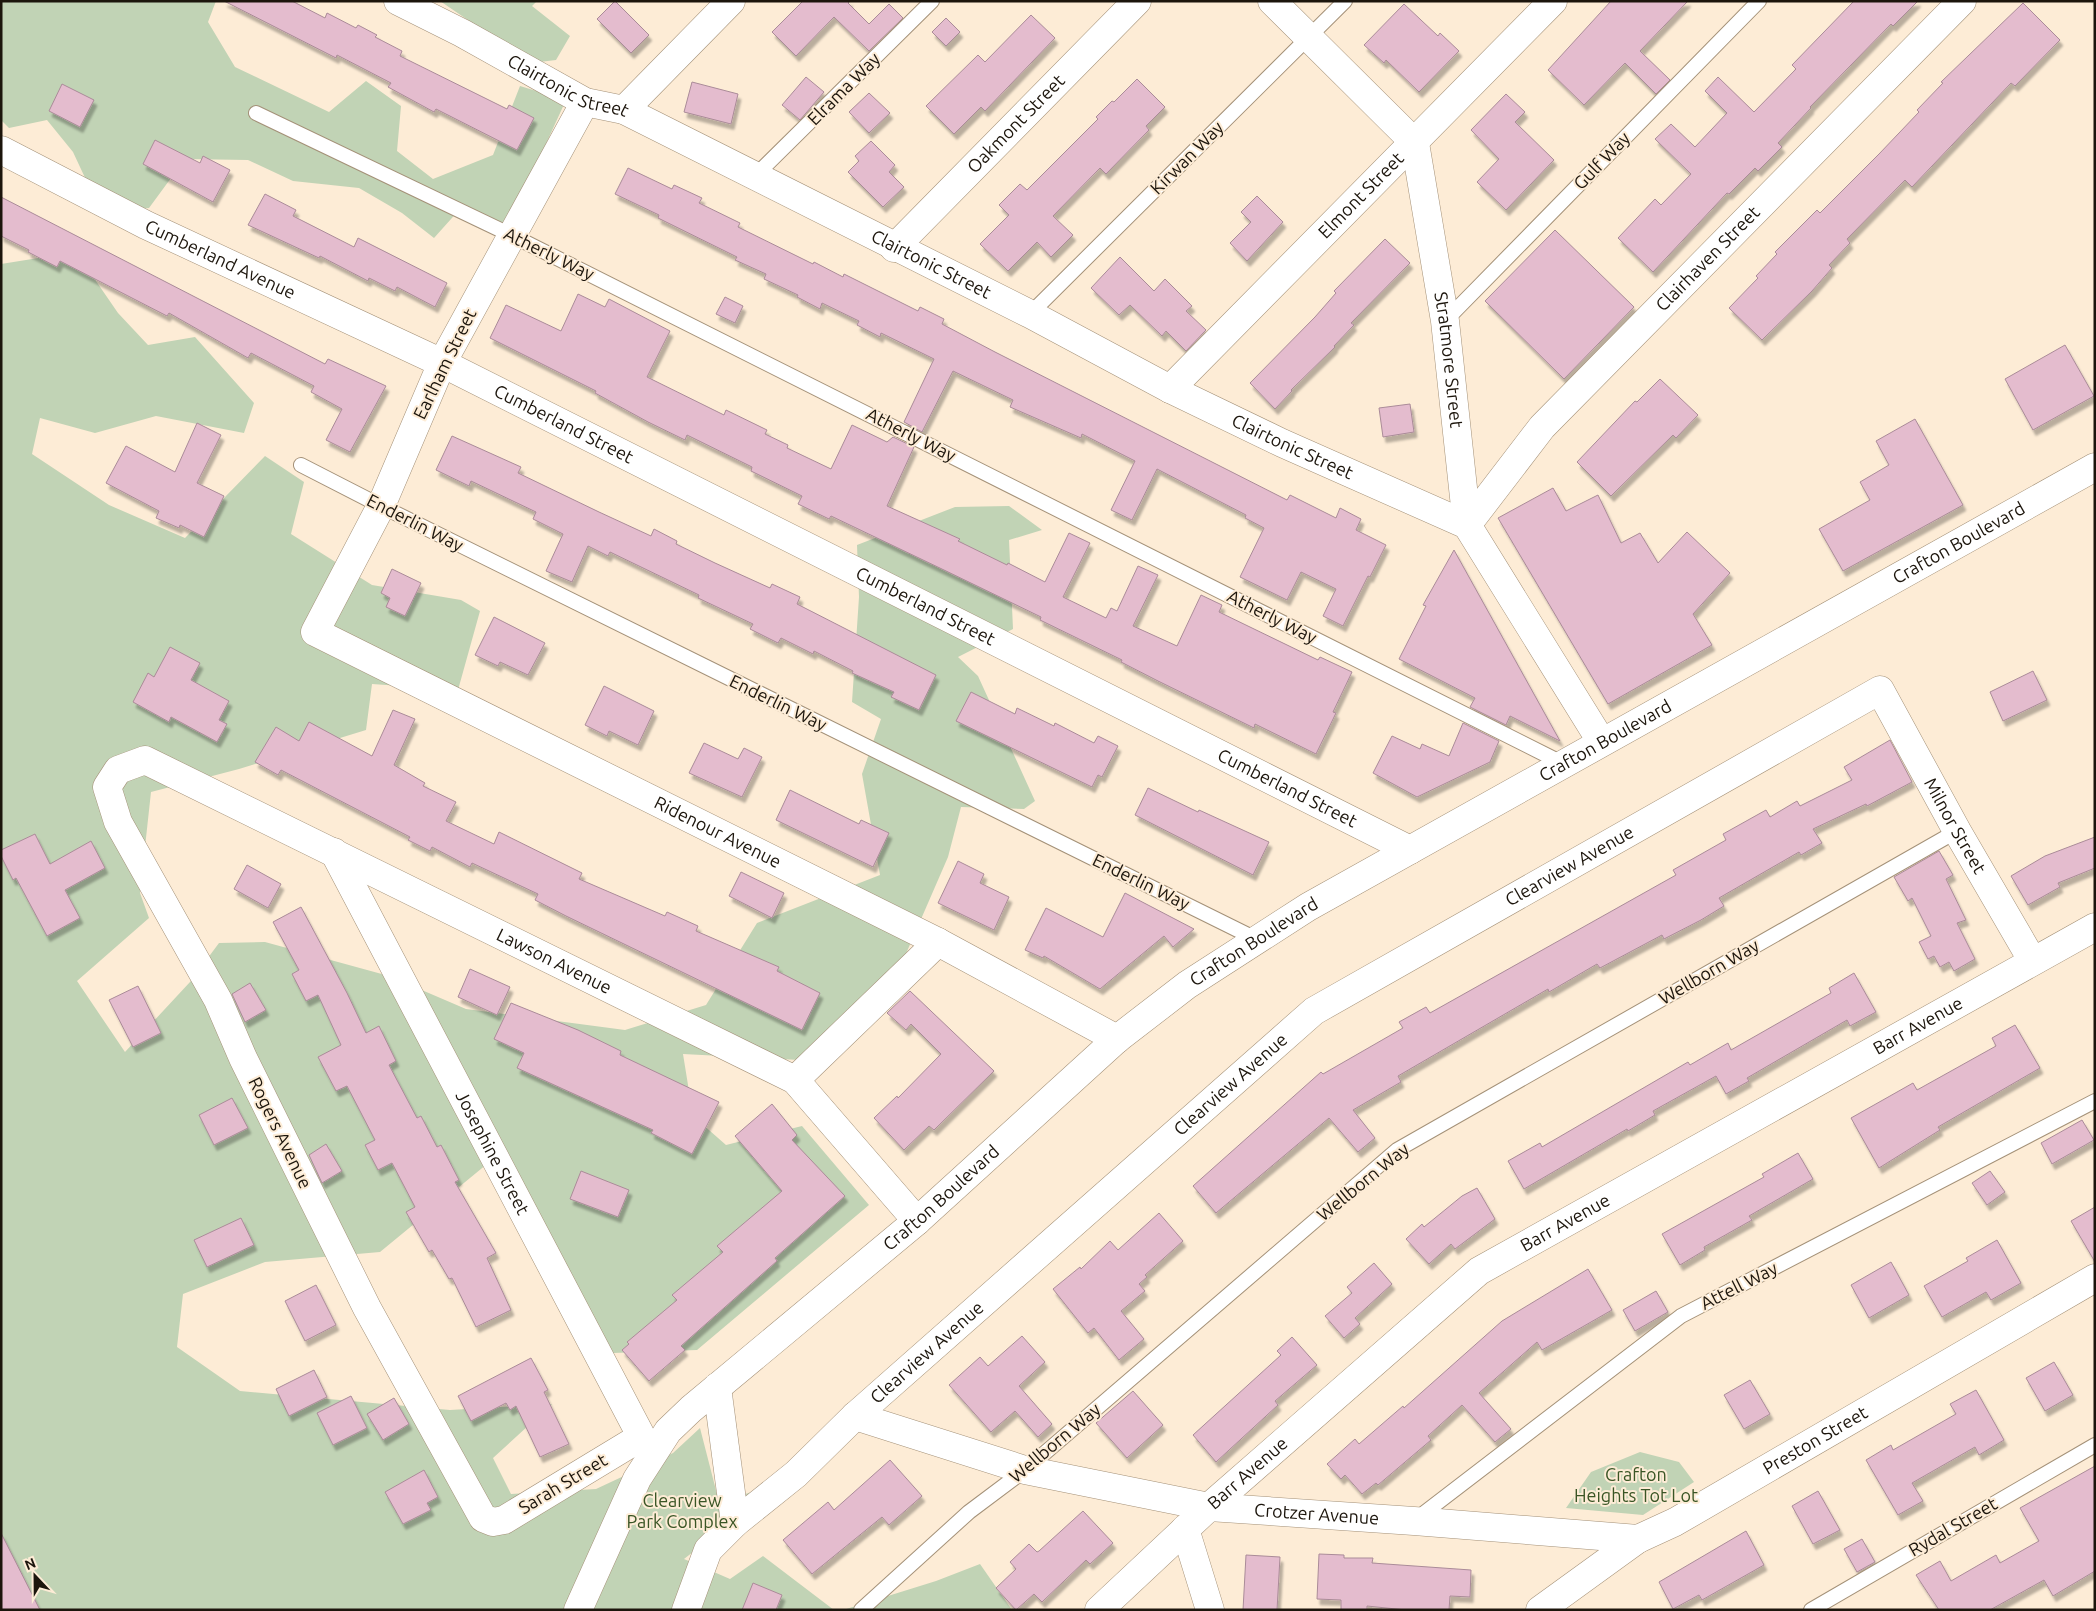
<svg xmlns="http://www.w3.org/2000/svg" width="2096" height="1611" font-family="Ubuntu,sans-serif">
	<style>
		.green { fill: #c1d3b5 }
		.building { fill: #e4bcce; stroke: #aa8b98; filter: url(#shadow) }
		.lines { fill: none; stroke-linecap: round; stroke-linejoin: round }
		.lane-casing { stroke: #a49178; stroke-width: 16 }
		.street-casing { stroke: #a49178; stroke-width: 29 }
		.secondary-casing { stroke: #a49178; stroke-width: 29 }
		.lane { stroke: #fff; stroke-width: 14 }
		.street { stroke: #fff; stroke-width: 28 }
		.secondary { stroke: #fff; stroke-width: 28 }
		.labels { text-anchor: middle; stroke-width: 4; stroke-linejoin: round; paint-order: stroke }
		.street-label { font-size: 18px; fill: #1c150c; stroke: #fdecd6 }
		.park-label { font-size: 18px; fill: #3a5525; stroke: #fdecd6 }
	</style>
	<defs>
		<filter id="shadow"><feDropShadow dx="3" dy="5.5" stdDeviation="1" flood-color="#0004"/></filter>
	</defs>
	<rect width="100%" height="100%" fill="#fdecd6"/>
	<path class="green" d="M1,1H216L208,22L235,67L329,112L366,81L401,106L397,151L433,179L493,155L520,86L566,100L506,231L460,209L434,238L402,213L359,188L293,181L248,160L185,159L149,208L101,212L73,152L47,120L9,128L1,120Z
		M440,1H537L532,6L570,36L556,60L531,63Z
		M76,252L118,313L148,345L195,337L254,403L244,433L156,416L95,433L40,418L32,454L109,505L185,538L265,456L304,482L291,534L372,585L461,600L480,611L458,690L372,684L366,730L239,769L151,792L140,893L149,918L77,981L125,1052L190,982L219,943L265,942L389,976L466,1009L625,1030L706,1005L757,923L880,875L862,774L881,719L852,702L859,597L857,545L955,507L1009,506L1042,530L1009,540L1013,629L958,657L978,676L1035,801L1024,809L961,807L948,857L905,956L800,1060L683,1054L693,1116L726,1145L802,1126L869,1205L697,1350L585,1354L487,1164L380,1252L265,1262L183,1294L177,1347L240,1391L450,1410L552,1404L493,1458L511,1494L596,1489L673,1453L700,1428L719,1502L781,1483L684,1559L730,1579L763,1556L834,1610H1V264Z
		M1640,1452L1679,1462L1694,1482L1643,1515L1566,1508L1591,1472Z
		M980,1564L1012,1610H843L936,1581Z"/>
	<path class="building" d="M224,1H292L325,18L327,13L356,28L358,25L377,35L375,37L402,51L400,56L507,109L509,105L534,118L517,150L436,109L434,112L388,87L391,83L337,55L336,58Z
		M615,1L649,35L631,53L597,19Z
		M803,1H850L848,3L869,24L889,4L903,18L869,51L834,17L796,56L772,32Z
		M1611,1H1688L1640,51L1670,80L1656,94L1625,63L1584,105L1548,70Z
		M1854,1H1918L1893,26L1891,24L1810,107L1811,108L1778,143L1782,147L1758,171L1755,168L1729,194L1727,193L1653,272L1618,238L1655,199L1661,205L1691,174L1655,139L1671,124L1695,147L1727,113L1705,91L1718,77L1754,112L1796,69L1792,65Z
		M2023,3L2060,40L2015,86L2011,83L1912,187L1905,180L1847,239L1850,243L1829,265L1832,268L1812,291L1762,340L1729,308L1758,278L1756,276L1777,254L1775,252L1817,210L1820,213L1879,154L1919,112L1917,110L1943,83L1941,82Z
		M1404,4L1438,36L1440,33L1459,51L1419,92L1386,60L1384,63L1364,45Z
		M1031,15L1055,38L985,111L981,107L954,134L926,106L978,55L985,62Z
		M946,18L960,32L946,46L932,32Z
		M806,77L824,92L800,120L782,105Z
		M1137,79L1165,107L1146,126L1149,130L1106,174L1100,168L1053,216L1073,235L1051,257L1037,242L1008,271L980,244L1009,215L999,205L1020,184L1027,190L1098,119L1096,117L1112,101L1114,102Z
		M692,82L738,94L731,124L684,112Z
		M62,84L94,100L80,127L49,111Z
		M869,93L890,113L869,133L849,112Z
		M1506,94L1525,112L1515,122L1554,160L1506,210L1477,182L1499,159L1471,130Z
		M155,140L200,163L203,156L230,170L213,202L143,164Z
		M871,141L895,165L889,172L904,187L883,207L848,172L859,161L855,156Z
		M628,168L672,189L674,185L702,198L699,203L740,223L738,227L813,264L814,262L843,277L844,274L918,311L920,307L944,319L942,324L995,352L1287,500L1290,495L1336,518L1340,508L1361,519L1356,530L1386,545L1370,577L1368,576L1343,626L1323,616L1336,589L1301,572L1287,600L1240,577L1264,528L1245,518L1246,515L1157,469L1132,520L1111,510L1135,461L1082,434L1081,438L1010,407L1013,400L953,371L922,432L904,422L934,359L881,333L880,337L857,325L859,321L822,303L820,309L797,297L798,295L764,279L766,274L735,260L737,257L658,218L659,215L615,194Z
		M265,194L296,210L293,216L354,247L358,238L447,283L435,307L397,287L395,291L369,278L368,281L320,256L319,258L248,225Z
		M1257,196L1283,222L1247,261L1230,243L1251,222L1241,212Z
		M1,197L325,364L328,359L386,386L350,452L326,440L342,409L311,392L314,386L251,353L248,358L169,313L167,316L60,261L57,267L28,252L29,250L1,236Z
		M1555,230L1634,307L1564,379L1485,301Z
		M1385,239L1410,263L1351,323L1354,325L1334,346L1335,347L1291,390L1292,391L1275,409L1250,383L1315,317L1336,293L1334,291Z
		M1120,257L1154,291L1165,279L1192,306L1186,311L1206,330L1186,351L1166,331L1162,336L1130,305L1119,315L1091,288Z
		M578,294L605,307L609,299L670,331L647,377L724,415L726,410L767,430L765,434L788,445L787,448L831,469L852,425L887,442L893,437L914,447L887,506L960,539L958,541L1007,565L1008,563L1045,582L1069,533L1090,543L1063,597L1106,618L1111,608L1117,611L1138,566L1158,575L1133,626L1177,646L1201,595L1222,605L1219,612L1318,660L1320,657L1352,672L1333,712L1336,713L1316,754L1255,724L1254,728L1158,681L1121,662L1122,660L1040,620L1041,617L944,570L831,516L829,519L798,504L802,496L751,471L752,467L687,435L685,440L648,422L595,393L596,391L490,338L506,305L561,331Z
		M725,297L743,306L735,323L716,314Z
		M2065,345L2094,396L2033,430L2005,379Z
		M1660,379L1698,415L1676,438L1673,435L1611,496L1577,462L1635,401L1637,402Z
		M1410,404L1414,432L1383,437L1379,408Z
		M1915,419L1963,505L1843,571L1819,529L1870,500L1860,482L1889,465L1876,441Z
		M197,423L221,435L197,483L224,496L204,537L180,525L179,528L156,518L159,511L106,483L126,446L175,472Z
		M452,436L521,467L518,473L599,512L651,536L654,529L677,541L676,544L715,563L770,588L772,584L800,597L797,604L936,675L919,710L891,697L894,692L852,673L853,671L814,651L813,654L781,638L778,643L750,629L753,624L698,598L699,595L610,552L608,556L588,546L572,582L546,571L563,534L533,519L536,512L471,481L469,486L436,470Z
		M1553,488L1566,511L1598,495L1621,543L1640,533L1658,563L1687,532L1730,573L1693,614L1712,645L1608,704L1498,518Z
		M1454,550L1560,741L1510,716L1506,725L1470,707L1475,698L1399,659L1426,606L1423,605Z
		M392,569L421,583L405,616L386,607L390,598L381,593Z
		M494,617L545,643L528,675L500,662L498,666L475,655Z
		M170,647L200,663L191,680L229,701L219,720L227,724L217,742L171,717L169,722L133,702L148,673L154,677Z
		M2033,671L2047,700L2003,721L1990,692Z
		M604,686L654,711L638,745L609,731L607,736L585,725Z
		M971,692L1015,714L1017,708L1054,726L1055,723L1094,743L1098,736L1118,746L1102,777L1098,775L1092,787L956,721Z
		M393,710L415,719L394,765L425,783L423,786L456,802L446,821L494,844L499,832L582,873L579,879L665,916L667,912L698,926L696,931L779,967L777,971L820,993L802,1030L566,916L535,900L538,894L472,863L470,867L432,847L430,851L408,840L410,837L281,770L278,775L255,762L276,727L299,741L309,722L372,756Z
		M1463,723L1499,741L1490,762L1417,797L1373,773L1392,736L1420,749L1422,744L1449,756Z
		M1890,740L1912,782L1867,806L1866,804L1813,829L1822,843L1801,855L1799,852L1719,898L1724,906L1701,920L1664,939L1662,935L1600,968L1597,964L1549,992L1548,989L1398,1076L1401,1082L1353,1110L1375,1138L1358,1152L1329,1118L1216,1213L1193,1186L1321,1072L1323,1074L1403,1028L1399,1022L1426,1007L1430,1013L1676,875L1673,870L1726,840L1723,834L1766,810L1770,817L1797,801L1800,806L1852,780L1844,767Z
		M704,743L738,759L744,748L762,757L742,797L689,773Z
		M1148,788L1198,812L1199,810L1269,842L1253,875L1135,815Z
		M790,790L859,824L861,820L889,833L873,867L776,820Z
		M35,834L50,864L91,841L105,868L65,890L80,918L47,936L16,878L13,880L1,856V850Z
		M2095,837V868L2058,883L2060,887L2028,905L2011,876L2045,856Z
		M1939,851L1953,875L1946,879L1966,920L1957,923L1975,959L1954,971L1949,962L1940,967L1934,956L1928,959L1919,942L1931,936L1912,898L1908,901L1894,877Z
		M958,861L984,874L980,883L1009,897L994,930L938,903Z
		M247,865L281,884L268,908L234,889Z
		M741,872L784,893L772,918L729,896Z
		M1125,893L1194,929L1173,947L1164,936L1100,989L1044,956L1043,958L1025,950L1046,908L1103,937Z
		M301,907L347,993L366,1033L379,1026L396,1061L389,1065L417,1118L421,1116L437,1147L441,1145L459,1180L455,1182L496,1253L487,1258L511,1310L476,1327L452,1278L449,1279L432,1250L429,1252L406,1212L415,1207L392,1163L378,1170L365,1145L375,1140L347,1086L336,1091L318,1057L341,1045L318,995L306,1001L292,974L299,970L273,922Z
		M470,969L510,987L497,1015L458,997Z
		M1854,973L1876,1012L1850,1026L1847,1020L1747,1078L1749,1081L1726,1094L1716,1076L1653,1111L1655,1115L1628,1131L1627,1129L1524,1189L1508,1161L1540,1143L1542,1147L1688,1062L1690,1065L1728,1043L1731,1050L1831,993L1829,988Z
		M250,983L266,1010L245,1022L232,994Z
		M138,986L161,1033L133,1047L109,1000Z
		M910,991L994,1071L934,1130L929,1126L904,1150L874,1118L897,1096L898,1098L941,1054L911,1024L906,1030L887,1013Z
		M511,1003L578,1030L621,1051L620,1055L719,1102L692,1154L651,1133L653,1130L517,1068L524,1053L494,1039Z
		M2015,1025L2040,1068L1938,1127L1940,1130L1879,1168L1851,1118L1913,1083L1917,1090L1996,1046L1992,1038Z
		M232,1098L248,1128L214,1145L199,1115Z
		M772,1104L797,1135L792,1140L845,1196L775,1258L777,1261L681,1346L685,1350L649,1381L622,1350L629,1344L627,1342L677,1300L672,1295L723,1252L717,1246L782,1191L735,1136Z
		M2082,1120L2094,1140L2052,1164L2041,1143Z
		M326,1144L342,1171L322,1183L309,1155Z
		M1798,1153L1813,1179L1749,1216L1752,1220L1704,1247L1705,1250L1680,1265L1662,1234L1764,1177L1762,1174Z
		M581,1171L629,1190L618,1217L570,1199Z
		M1990,1171L2005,1192L1987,1205L1972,1183Z
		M1477,1188L1495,1219L1455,1249L1451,1244L1429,1264L1406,1239L1422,1224L1424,1227L1462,1196Z
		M2095,1207V1262L2071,1221Z
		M1159,1213L1183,1241L1145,1275L1147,1277L1139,1284L1145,1291L1121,1311L1144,1339L1119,1360L1094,1328L1088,1333L1053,1289L1080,1267L1081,1269L1110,1241L1118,1250Z
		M241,1218L254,1245L207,1267L194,1240Z
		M1997,1240L2021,1283L1991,1300L1986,1292L1942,1317L1924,1286L1968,1261L1966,1258Z
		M1891,1262L1909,1295L1869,1318L1851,1285Z
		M1374,1263L1392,1284L1355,1318L1360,1324L1344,1338L1325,1316L1352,1293L1347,1287Z
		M1588,1269L1612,1310L1542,1350L1537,1342L1479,1393L1511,1429L1495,1442L1462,1405L1428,1436L1431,1440L1378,1485L1376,1483L1362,1494L1345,1475L1341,1479L1327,1464L1355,1439L1359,1444L1403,1406L1404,1408L1502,1321Z
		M316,1285L336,1325L305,1341L285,1301Z
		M1656,1291L1668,1312L1635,1331L1623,1310Z
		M1022,1336L1045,1362L1019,1386L1052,1424L1038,1437L1015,1411L991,1432L949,1385L980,1357L988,1366Z
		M1292,1337L1317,1365L1275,1401L1278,1405L1216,1462L1193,1435L1281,1355L1277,1351Z
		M531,1358L548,1390L544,1392L569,1444L540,1457L516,1406L510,1410L506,1403L471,1421L458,1396Z
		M2054,1362L2073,1395L2045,1411L2026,1378Z
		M314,1370L327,1397L289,1416L276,1389Z
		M1750,1380L1770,1414L1744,1429L1724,1395Z
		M1976,1390L2004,1440L1979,1455L1975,1447L1912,1483L1923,1501L1898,1515L1866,1460L1891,1445L1893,1450L1956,1414L1950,1404Z
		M1133,1391L1163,1425L1127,1458L1096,1423Z
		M351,1396L367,1428L333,1445L317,1413Z
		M394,1398L409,1424L383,1440L367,1414Z
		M890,1460L922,1496L889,1525L882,1517L812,1574L783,1540L828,1502L834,1510Z
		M2095,1466V1571L2053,1596L2044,1580L1990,1610H1939L1916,1575L1940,1561L1951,1581L1996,1555L2000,1563L2039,1541L2020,1508Z
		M424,1470L438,1497L427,1503L431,1510L403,1524L385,1492Z
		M1818,1491L1840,1530L1813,1544L1792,1506Z
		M1083,1511L1113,1543L1090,1564L1086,1560L1042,1602L1034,1594L1016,1610L996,1588L1016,1569L1010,1562L1029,1544L1037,1552L1039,1551Z
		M1746,1531L1764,1565L1702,1600L1699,1595L1673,1609L1659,1582Z
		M1,1533L40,1610H1Z
		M1862,1539L1875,1562L1857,1572L1844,1549Z
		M1319,1554L1344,1555V1558H1373L1372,1563L1471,1570L1470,1597L1450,1596L1449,1610H1406L1367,1606V1610H1341V1600L1317,1599Z
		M1246,1555L1280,1557L1277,1610H1243Z
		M753,1583L782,1595L776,1610H742Z"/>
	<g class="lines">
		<g class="lane-casing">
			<path id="lane" d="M256,113L513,236L1562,763
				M755,176L932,1
				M1030,314L1345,1
				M1445,321L1759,1
				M301,465L381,506L1256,939
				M1415,1520L1681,1316L2095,1101
				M861,1610L969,1512L1025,1470L1397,1150L1957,831
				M1811,1610L2095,1445"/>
		</g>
		<g class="street-casing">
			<g id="street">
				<path id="s1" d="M398,1L462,33L585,102L624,110L1030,314L1170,389L1282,443L1467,525L1542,427L1962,1"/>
				<path id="s2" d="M1272,1L1415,143L1445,321L1467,525L1601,741"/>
				<path id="s3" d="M585,102L442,363L381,506L315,632L938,942L1117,1039"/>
				<path d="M624,110L731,1"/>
				<path id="s4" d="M1,150L146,225L442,363L1410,850"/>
				<path id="s5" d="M894,248L1137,1"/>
				<path id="s6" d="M1170,389L1553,1"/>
				<path id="s7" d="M334,852L649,1451"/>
				<path d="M795,1080L938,942"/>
				<path d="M717,1387L735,1523"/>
				<path id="s8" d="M855,1416L1025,1470L1209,1507L1414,1521L1638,1539"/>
				<path id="s9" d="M641,1437L504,1520L493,1522L483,1518L367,1308L243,1058L218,1000L118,822L107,787L118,770L145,760L795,1080L917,1221"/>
				<path d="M1185,1529L1210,1610"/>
				<path id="s10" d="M686,1610L708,1550L735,1523L796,1474L855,1416L1314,1011L1880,690L1957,831L2032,960"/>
				<path id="s11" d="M1099,1610L1209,1507L1479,1271L2095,927"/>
				<path id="s12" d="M1540,1610L1638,1539L1675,1522L2095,1278"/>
			</g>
		</g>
		<g class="secondary-casing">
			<g id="secondary">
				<path id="s13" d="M578,1610L637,1479L668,1431L691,1409L917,1221L1117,1039L1187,985L1308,907L2095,467"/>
			</g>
		</g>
		<use href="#lane" class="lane"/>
		<use href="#street" class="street"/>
		<use href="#secondary" class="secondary"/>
	</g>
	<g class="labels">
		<g class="street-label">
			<text dy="6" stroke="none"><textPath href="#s1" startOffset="191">Clairtonic Street</textPath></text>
			<text transform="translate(844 89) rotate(-45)" y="6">Elrama Way</text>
			<text dy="6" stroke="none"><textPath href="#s5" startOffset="174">Oakmont Street</textPath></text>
			<text transform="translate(1187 158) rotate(-45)" y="6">Kirwan Way</text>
			<text transform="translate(1602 161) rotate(-46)" y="6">Gulf Way</text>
			<text dy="6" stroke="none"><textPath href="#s6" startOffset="272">Elmont Street</textPath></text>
			<text transform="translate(549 254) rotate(26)" y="6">Atherly Way</text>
			<text dy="6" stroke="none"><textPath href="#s1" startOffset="1552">Clairhaven Street</textPath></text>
			<text dy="6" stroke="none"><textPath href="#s4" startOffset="245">Cumberland Avenue</textPath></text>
			<text dy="6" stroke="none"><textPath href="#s1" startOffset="596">Clairtonic Street</textPath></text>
			<text dy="6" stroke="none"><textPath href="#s2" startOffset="421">Stratmore Street</textPath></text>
			<text transform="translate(445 364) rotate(-64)" y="6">Earlham Street</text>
			<text dy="6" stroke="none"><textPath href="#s4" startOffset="626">Cumberland Street</textPath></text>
			<text transform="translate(911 435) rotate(27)" y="6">Atherly Way</text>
			<text dy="6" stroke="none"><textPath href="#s1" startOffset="1001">Clairtonic Street</textPath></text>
			<text transform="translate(415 523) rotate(27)" y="6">Enderlin Way</text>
			<text dy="6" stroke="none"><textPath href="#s13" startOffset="1775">Crafton Boulevard</textPath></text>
			<text dy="6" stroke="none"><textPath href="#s4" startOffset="1031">Cumberland Street</textPath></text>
			<text transform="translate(1272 617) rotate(27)" y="6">Atherly Way</text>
			<text transform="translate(778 703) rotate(26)" y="6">Enderlin Way</text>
			<text dy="6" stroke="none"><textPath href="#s13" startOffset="1370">Crafton Boulevard</textPath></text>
			<text dy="6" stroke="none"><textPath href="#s4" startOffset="1436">Cumberland Street</textPath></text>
			<text dy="6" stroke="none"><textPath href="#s10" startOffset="1681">Milnor Street</textPath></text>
			<text dy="6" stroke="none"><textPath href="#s3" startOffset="1045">Ridenour Avenue</textPath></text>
			<text dy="6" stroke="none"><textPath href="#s10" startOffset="1169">Clearview Avenue</textPath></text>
			<text transform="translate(1141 882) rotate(26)" y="6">Enderlin Way</text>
			<text dy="6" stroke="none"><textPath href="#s13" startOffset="965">Crafton Boulevard</textPath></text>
			<text dy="6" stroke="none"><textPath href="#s9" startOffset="1510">Lawson Avenue</textPath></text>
			<text transform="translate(1709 972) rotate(-30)" y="6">Wellborn Way</text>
			<text dy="6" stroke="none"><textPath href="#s11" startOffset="1012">Barr Avenue</textPath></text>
			<text dy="6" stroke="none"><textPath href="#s10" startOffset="764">Clearview Avenue</textPath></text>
			<text transform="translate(280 1133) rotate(64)" y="6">Rogers Avenue</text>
			<text dy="6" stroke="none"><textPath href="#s7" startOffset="340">Josephine Street</textPath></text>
			<text transform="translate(1363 1182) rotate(-39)" y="6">Wellborn Way</text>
			<text dy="6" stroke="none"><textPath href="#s13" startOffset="560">Crafton Boulevard</textPath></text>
			<text dy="6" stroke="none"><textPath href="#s11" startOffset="608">Barr Avenue</textPath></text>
			<text transform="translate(1739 1286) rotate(-27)" y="6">Attell Way</text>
			<text dy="6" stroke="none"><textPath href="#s10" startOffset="359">Clearview Avenue</textPath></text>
			<text dy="6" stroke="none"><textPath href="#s12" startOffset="324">Preston Street</textPath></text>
			<text transform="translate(1055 1443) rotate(-40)" y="6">Wellborn Way</text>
			<text dy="6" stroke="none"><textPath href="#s11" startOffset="202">Barr Avenue</textPath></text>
			<text transform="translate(563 1484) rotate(-31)" y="6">Sarah Street</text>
			<text dy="6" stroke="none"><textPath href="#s8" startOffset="474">Crotzer Avenue</textPath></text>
			<text transform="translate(1953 1527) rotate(-30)" y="6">Rydal Street</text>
		</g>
		<g class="park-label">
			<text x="1636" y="1481">Crafton<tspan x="1636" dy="21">Heights Tot Lot</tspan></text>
			<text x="682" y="1507">Clearview<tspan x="682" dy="21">Park Complex</tspan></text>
		</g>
	</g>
	<rect width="2096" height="1611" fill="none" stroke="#1c150c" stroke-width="5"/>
	<g transform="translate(35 1576) rotate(338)" stroke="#fdecd6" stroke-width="4" paint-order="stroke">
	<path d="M0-4L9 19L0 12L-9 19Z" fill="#1c150c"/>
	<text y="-8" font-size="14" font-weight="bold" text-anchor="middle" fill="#1c150c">N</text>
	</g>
</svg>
